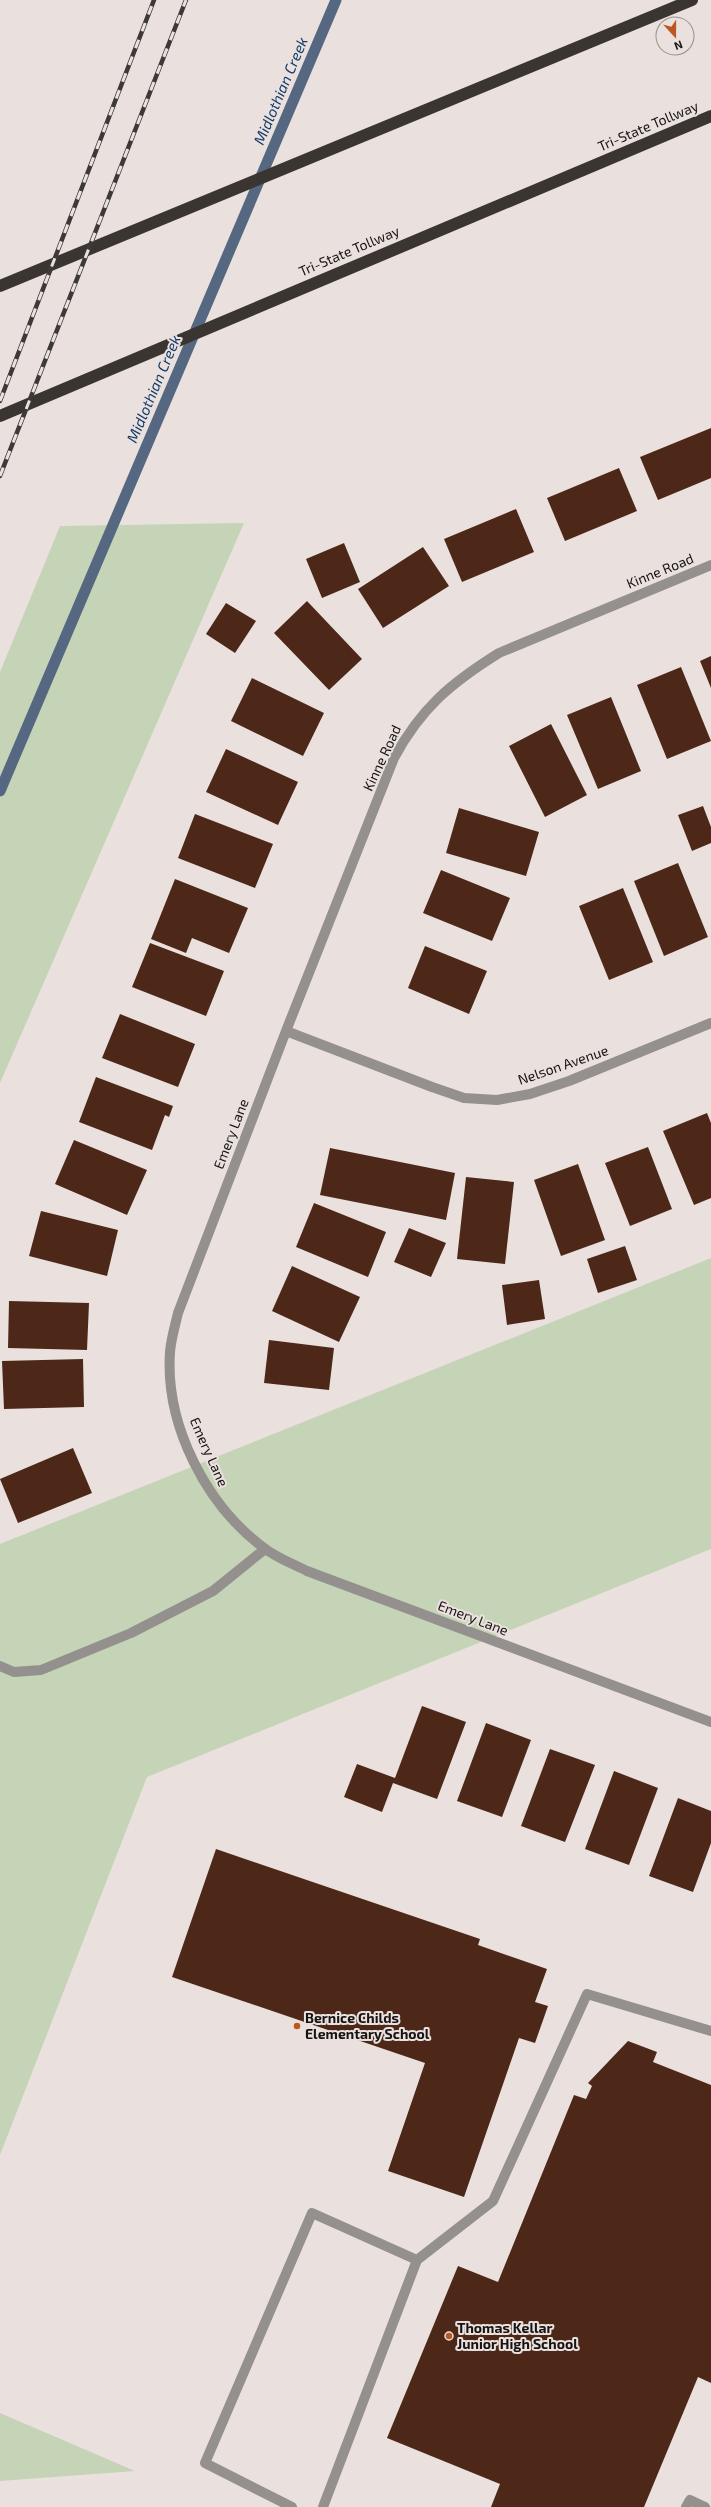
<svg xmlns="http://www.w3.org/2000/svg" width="711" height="2507" font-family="'Exo 2',sans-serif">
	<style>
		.green { fill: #c5d4b6 }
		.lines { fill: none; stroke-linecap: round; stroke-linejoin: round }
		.stream { stroke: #566881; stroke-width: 11 }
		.building { fill: #4d2818 }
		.lane { stroke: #93908e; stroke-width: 10 }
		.street { stroke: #93908e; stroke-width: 10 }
		.highway { stroke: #3b3532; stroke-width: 12 }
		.rail-casing { stroke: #3d3938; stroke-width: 4.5 }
		.rail { stroke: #eae1de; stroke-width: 3; stroke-dasharray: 9; stroke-linecap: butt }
		.poi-dot { fill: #bb5820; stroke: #eae1de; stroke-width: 1.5 }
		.labels { text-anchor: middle; stroke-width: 4; stroke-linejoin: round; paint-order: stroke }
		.street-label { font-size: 14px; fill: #161312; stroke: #eae1de }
		.poi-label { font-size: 14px; font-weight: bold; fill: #161312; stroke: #eae1de; text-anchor: start }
		.water-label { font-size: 15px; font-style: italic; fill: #133b69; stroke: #eae1de }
	</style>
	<rect width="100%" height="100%" fill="#eae1de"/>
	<path class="green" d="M244,523L0,1083V672L60,526Z
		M711,1258V1549L147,1777L0,2155V1544Z
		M0,2413L135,2471L0,2481Z"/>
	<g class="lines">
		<path class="stream" d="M0,791L336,0"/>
	</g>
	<path class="building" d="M711,428V478L658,500L640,457Z
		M619,468L637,511L565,541L547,498Z
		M516,509L534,552L462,582L444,539Z
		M344,543L360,582L322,598L306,559Z
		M423,547L449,586L383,628L358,589Z
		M307,601L362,659L329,690L274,633Z
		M226,603L256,621L235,653L206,634Z
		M711,656V688L700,661Z
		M681,667L711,741L667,759L637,685Z
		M252,678L324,713L303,756L231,721Z
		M611,697L641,771L598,789L567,715Z
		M551,724L587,795L545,817L509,746Z
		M226,749L298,782L278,825L206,792Z
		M703,806L711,827V843L692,851L678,815Z
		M459,808L539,832L526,876L446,853Z
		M195,814L273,844L255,888L178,858Z
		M678,863L708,937L664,956L634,881Z
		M441,870L510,898L492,941L423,913Z
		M175,879L248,908L229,953L192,938L186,953L151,939Z
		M623,888L653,962L609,980L579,906Z
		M150,943L224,971L206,1016L132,987Z
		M425,946L487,971L469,1014L408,988Z
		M120,1014L195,1044L178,1087L102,1058Z
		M96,1077L173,1106L169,1117L165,1115L152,1150L79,1122Z
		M707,1113L711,1123V1198L694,1205L663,1131Z
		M74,1140L147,1170L127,1215L55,1184Z
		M648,1147L672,1209L630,1226L605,1163Z
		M330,1148L455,1173L446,1220L320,1195Z
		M578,1164L605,1240L561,1256L534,1180Z
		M466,1177L514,1182L505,1264L457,1259Z
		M314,1203L386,1232L368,1277L296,1247Z
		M41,1211L118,1230L107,1276L29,1256Z
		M409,1228L446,1243L431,1277L394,1262Z
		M625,1246L637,1280L598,1293L587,1259Z
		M292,1266L360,1297L339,1342L272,1311Z
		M539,1280L545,1319L507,1325L502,1285Z
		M9,1301L89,1303L87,1350L8,1348Z
		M269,1340L334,1348L329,1390L264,1383Z
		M83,1359L84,1407L4,1409L2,1361Z
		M73,1448L92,1493L18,1523L0,1479Z
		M422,1706L466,1722L437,1799L393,1783L382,1812L344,1797L357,1764L395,1778Z
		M486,1723L531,1740L502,1817L457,1801Z
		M550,1749L595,1765L565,1842L521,1826Z
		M614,1771L658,1788L629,1865L585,1849Z
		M678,1798L711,1811V1843L693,1892L649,1876Z
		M216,1849L480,1939L478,1945L547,1969L535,2002L548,2006L535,2043L519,2038L464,2197L388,2171L425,2063L172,1977Z
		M628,2041L657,2052L653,2062L711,2085V2383L698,2377L644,2507H491L500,2484L387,2438L458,2266L498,2282L574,2095L586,2099L592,2086L588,2083Z"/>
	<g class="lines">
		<path class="lane" d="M0,1666L14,1672L41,1670L131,1633L213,1591L265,1549
			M292,2507L205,2463L312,2213L417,2260
			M323,2507L417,2260L493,2201L587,1994L711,2031
			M686,2507L690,2500L705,2507"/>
		<path class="street" d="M711,565L499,653C451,683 421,708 394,758L286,1031L178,1313C175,1326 171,1339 170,1352C165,1425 206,1505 264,1548C277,1558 293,1564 307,1571L711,1722
			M286,1031L432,1087L464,1098L497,1100L530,1094L569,1081L711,1023"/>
		<path class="highway" d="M0,286L692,0
			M0,416L711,116"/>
		<g class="rail-casing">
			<path id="rail" d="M0,401L154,0
				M0,476L186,0"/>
		</g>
		<use href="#rail" class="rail"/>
	</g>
	<g class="poi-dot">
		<circle cx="297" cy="2026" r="4"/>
		<circle cx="449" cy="2336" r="4"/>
	</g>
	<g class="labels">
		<g class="street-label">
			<text transform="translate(648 126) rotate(-23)" y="5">Tri-State Tollway</text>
			<text transform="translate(349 251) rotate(-23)" y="5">Tri-State Tollway</text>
			<text transform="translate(660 571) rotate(-22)" y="5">Kinne Road</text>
			<text transform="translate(382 758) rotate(-65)" y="5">Kinne Road</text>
			<text transform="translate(563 1065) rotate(-19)" y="5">Nelson Avenue</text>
			<text transform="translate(231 1134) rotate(-69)" y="5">Emery Lane</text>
			<text transform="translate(209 1452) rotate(66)" y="5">Emery Lane</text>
			<text transform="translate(473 1618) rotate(21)" y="5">Emery Lane</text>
		</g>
		<g class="poi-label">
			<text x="305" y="2023">Bernice Childs<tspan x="305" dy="16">Elementary School</tspan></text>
			<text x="457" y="2333">Thomas Kellar<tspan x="457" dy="16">Junior High School</tspan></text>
		</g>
		<g class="water-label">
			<text transform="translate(281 91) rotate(-67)" y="5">Midlothian Creek</text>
			<text transform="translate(154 389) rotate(-67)" y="5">Midlothian Creek</text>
		</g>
	</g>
	<g transform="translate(675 36) rotate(159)"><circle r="19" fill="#eae1de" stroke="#958f8c"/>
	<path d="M0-3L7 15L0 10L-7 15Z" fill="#bb5820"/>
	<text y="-6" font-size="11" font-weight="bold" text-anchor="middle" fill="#161312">N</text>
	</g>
</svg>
